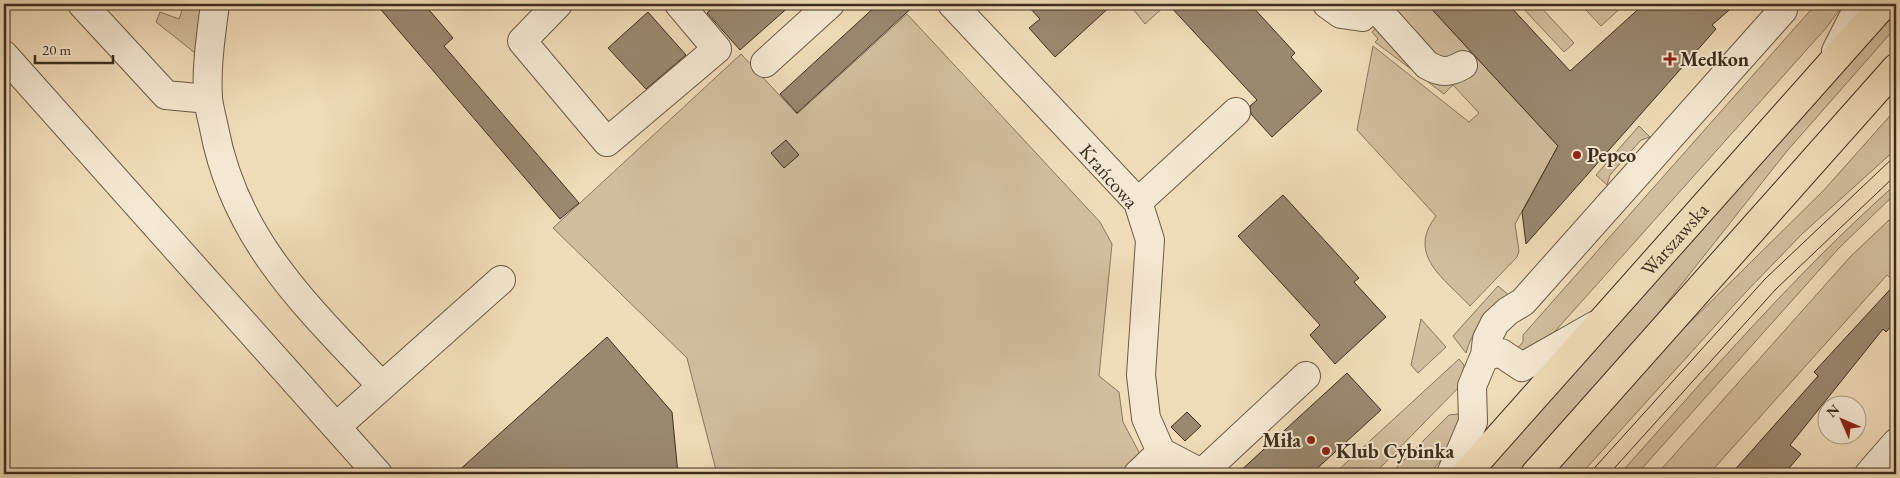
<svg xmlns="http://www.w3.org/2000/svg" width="1900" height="478" font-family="'EB Garamond',serif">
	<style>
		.green { fill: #d2be9f; stroke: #88765e }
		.building { fill: #9a886f; stroke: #3d2e1e }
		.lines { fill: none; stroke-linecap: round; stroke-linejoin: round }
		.minor-casing { stroke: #6a5a45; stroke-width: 30 }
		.major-casing { stroke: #3d2e1e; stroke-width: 30 }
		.minor { stroke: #f5e8d2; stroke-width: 28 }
		.major { stroke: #f0dcb9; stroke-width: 28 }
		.tram { stroke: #3d2e1e; stroke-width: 1 }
		.poi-dot { fill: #8f2418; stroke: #f5e8d2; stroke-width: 2 }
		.labels { text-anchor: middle; stroke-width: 4; stroke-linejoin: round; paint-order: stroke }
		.poi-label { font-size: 20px; font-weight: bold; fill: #3d2e1e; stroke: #f5e8d2; text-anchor: start }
		.street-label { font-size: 20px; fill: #3d2e1e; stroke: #f5e8d2 }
	</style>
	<rect width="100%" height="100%" fill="#f0dcb9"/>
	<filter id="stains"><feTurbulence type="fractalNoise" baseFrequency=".004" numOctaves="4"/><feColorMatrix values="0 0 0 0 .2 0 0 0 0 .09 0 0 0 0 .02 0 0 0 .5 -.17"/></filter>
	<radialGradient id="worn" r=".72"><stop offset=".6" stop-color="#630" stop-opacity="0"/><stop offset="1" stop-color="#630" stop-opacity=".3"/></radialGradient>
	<path class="green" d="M184,4H202L195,53L156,22L160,12L179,19Z
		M1129,4H1167L1145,24Z
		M1395,4H1427L1558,146L1515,224L1519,251L1517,257L1470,306C1444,278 1406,255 1436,216L1357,130L1373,46L1469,122L1479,113L1453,85L1444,94L1375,42L1378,39L1372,32L1376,28C1402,56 1430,104 1471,75L1447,58L1437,56L1396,10Z
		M1519,4H1538L1574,43L1564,52Z
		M1591,4H1625L1601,26L1585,9Z
		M1816,4H1844L1826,28L1541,347L1535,352H1514L1523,342V335Z
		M1896,11V27L1787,151L1654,319L1517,474H1483Z
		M907,14L1100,222L1112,244L1099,376L1119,392L1123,422L1140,454L1118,474H717L687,358L553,228L741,54L797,114Z
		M1896,109V149L1802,234L1745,293L1581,474H1553L1675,337L1824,190Z
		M1639,126L1650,137L1641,140L1610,175L1607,185L1596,175Z
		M1896,184V193L1839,248L1637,474H1620C1709,374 1796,273 1896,184Z
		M1889,220L1896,227V283L1887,275L1709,474H1657L1850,257Z
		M1498,286L1511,297C1487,315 1475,323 1466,353L1453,336Z
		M1421,319L1446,347L1418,373L1411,365Z
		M1459,359L1464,365L1462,384L1374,474H1334Z
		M1464,408L1451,449L1429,474H1390L1449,415L1458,414Z"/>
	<path class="building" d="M376,4H424L453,38L444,46L579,203L560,219Z
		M717,4H792L740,50L707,13Z
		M878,4H916L797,113L780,94Z
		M1026,4H1113L1055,57L1029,28L1040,19Z
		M1168,4H1250L1295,53L1291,57L1322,91L1272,137L1251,114L1250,106L1257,100Z
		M1427,4H1508L1570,71L1644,4H1736L1712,25L1716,29L1526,244L1522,212L1558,146Z
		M648,12L686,55L646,89L608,48Z
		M786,140L799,155L784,168L771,153Z
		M1283,195L1359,278L1354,282L1386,317L1335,364L1310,335L1320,325L1238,236Z
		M1896,283V321L1886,332L1883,329L1790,445L1801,454L1784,474H1731L1818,376L1814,372Z
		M607,337L672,412L678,474H455Z
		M1347,373L1381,410L1311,474H1237Z
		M1187,412L1201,426L1185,441L1171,427Z"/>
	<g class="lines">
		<g class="minor-casing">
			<path id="minor" d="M82,4L166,95L208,99
				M215,4C211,35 206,67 208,98C209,108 212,118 214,128C235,240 307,307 382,386L336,427
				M558,4L522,41L607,142L717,49L679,4
				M952,4L1138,202L1150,240L1141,375L1146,418L1161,452
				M1327,4L1341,14L1362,17L1373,5L1371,4
				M1373,5L1427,65C1441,73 1449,73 1463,65
				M1836,51L1860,4
				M4,55L378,474
				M765,63L830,4
				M1138,202L1236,112
				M1485,355L1501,353L1522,367L1596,325
				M382,386L501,280
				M1161,452L1203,474
				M1202,473L1306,376
				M1138,474L1161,452
				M1451,474L1473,422L1472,386L1485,355L1487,339L1495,323L1508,311L1523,302L1783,10V4
				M1869,474L1896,443"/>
		</g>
		<g class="major-casing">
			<g id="major">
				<path id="s1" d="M1466,474L1884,4"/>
				<path d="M1535,474L1896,68"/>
			</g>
		</g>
		<use href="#minor" class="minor"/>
		<use href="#major" class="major"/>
		<path class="tram" d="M1589,474L1765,279L1896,155
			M1609,474L1776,289L1896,175"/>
	</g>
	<g class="poi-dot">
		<path d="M1667.5 51.5h5v5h5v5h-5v5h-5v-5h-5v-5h5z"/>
		<circle cx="1577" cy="155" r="5"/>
		<circle cx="1311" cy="440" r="5"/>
		<circle cx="1326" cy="451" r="5"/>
	</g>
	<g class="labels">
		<g class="poi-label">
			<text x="1680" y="66">Medkon</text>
			<text x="1587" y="162">Pepco</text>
			<text x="1301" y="447" text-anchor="end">Miła</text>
			<text x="1336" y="458">Klub Cybinka</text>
		</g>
		<g class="street-label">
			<text transform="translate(1109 176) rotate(49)" y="7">Krańcowa</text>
			<text dy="7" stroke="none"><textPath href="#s1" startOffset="314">Warszawska</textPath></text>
		</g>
	</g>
	<rect width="1900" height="478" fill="none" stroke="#f0dcb9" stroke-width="20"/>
	<rect x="5" y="5" width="1890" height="468" fill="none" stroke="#3d2e1e" stroke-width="2.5"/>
	<rect x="10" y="10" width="1880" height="458" fill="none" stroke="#3d2e1e"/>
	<g transform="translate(1842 420) rotate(315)"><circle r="24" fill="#f5e8d2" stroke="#ab9e8a"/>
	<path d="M0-4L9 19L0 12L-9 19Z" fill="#8f2418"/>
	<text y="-8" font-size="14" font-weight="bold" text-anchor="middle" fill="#3d2e1e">N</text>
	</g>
	<path d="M35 55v8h78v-8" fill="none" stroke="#3d2e1e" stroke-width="2.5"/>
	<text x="42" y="55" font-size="15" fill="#3d2e1e" stroke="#f5e8d2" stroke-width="4" paint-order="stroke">20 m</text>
	<rect width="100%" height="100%" filter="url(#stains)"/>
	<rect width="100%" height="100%" fill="url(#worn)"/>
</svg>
